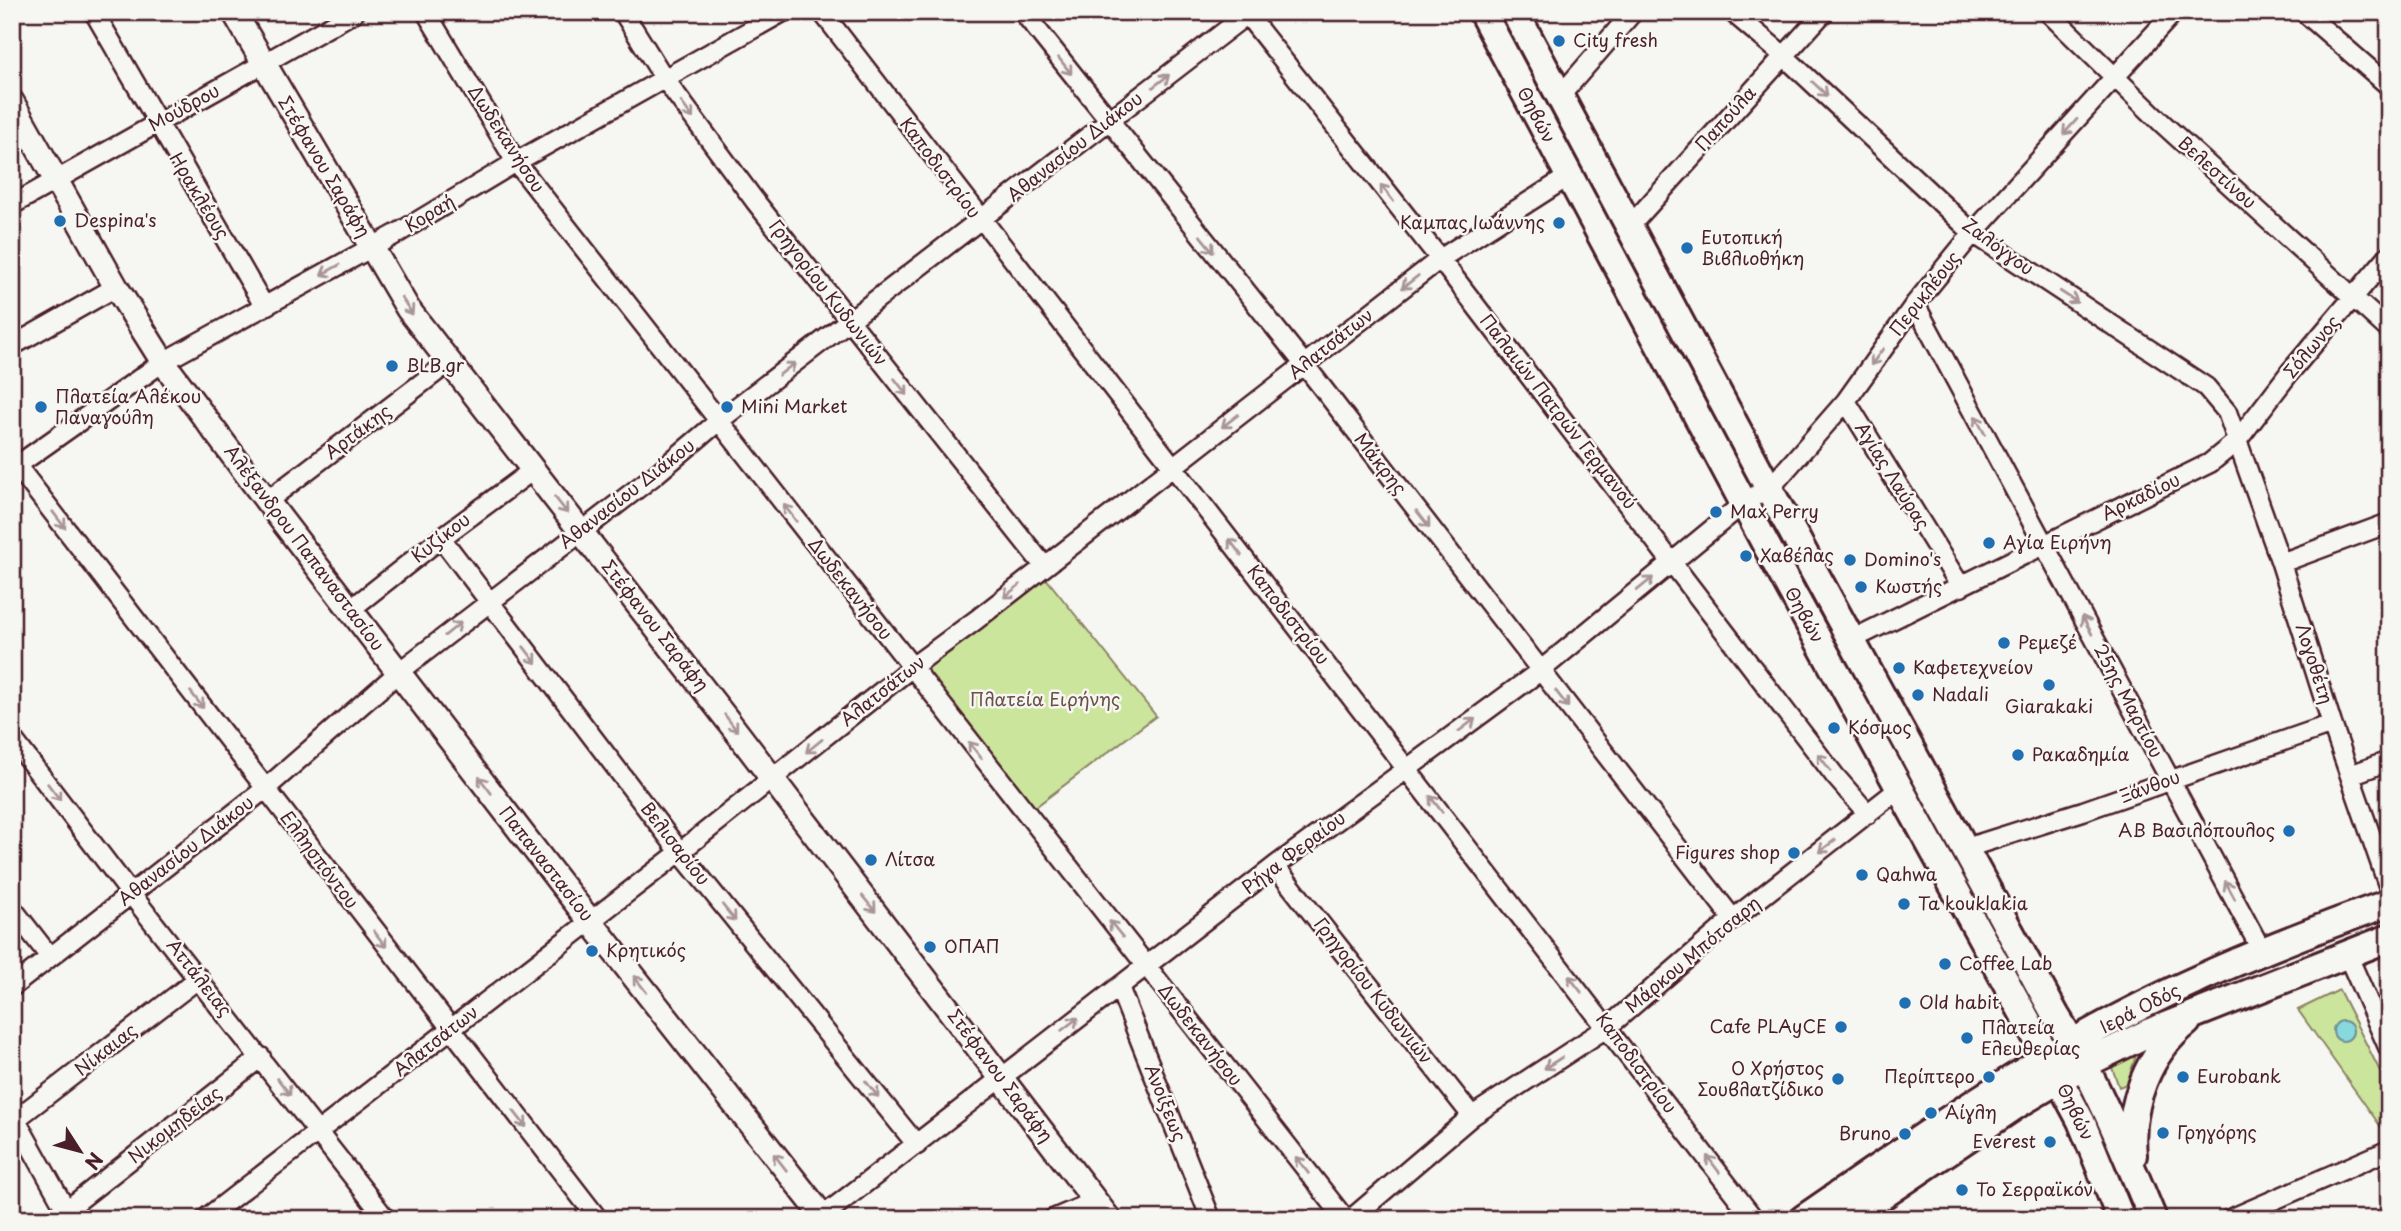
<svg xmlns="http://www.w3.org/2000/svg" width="2401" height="1231" font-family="'Playpen Sans',sans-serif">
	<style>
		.green { fill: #cce59c; stroke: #8b8264; stroke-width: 2 }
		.water { fill: #87d9dd; stroke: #6f8f96; stroke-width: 2 }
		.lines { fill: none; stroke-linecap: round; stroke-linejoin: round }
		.minor-casing { stroke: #4a1f2b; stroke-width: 23 }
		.tertiary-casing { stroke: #4a1f2b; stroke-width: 28 }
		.secondary-casing { stroke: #4a1f2b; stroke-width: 32 }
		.minor { stroke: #f6f6f2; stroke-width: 18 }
		.tertiary { stroke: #f6f6f2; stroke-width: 23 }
		.secondary { stroke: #f6f6f2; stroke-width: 26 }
		.oneway { stroke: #a99598 }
		.poi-dot { fill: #1f6fb2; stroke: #f6f6f2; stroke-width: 2.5 }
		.labels { text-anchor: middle; stroke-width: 5; stroke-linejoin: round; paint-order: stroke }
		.poi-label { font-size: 18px; fill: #4a1f2b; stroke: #f6f6f2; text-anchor: start }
		.street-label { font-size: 18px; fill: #4a1f2b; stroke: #f6f6f2 }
		.park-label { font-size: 18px; fill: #6a5047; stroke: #f6f6f2 }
	</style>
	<rect width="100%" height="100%" fill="#f6f6f2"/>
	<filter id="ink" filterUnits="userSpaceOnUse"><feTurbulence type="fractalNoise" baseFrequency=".0143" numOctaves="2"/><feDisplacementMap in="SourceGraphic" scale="14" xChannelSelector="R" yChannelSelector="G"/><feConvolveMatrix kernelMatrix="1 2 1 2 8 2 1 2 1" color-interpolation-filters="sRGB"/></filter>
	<g filter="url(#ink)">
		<path class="green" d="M1045,577L1156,716L1034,808L920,665Z
			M2339,990L2389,1089V1132L2386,1134L2298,1010Z
			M2138,1049L2127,1084L2119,1087L2110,1062Z"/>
		<path class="water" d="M2333 1031a10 10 0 1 1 20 0a10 10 0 1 1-20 0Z"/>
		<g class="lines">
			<g class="minor-casing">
				<path id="minor" d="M94,12L264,306
					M426,12L516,162L1345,1219
					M623,12L664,78L755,201L1044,566
					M822,12C1130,417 1446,814 1754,1219
					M1023,12L1304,364L1733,919
					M1245,12L1440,259L1835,776L1868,814
					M1732,12L1784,56L1973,233L2206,387L2227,412L2281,563L2332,724L2389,888
					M2048,12L2163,124L2389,330
					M2304,12L2389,86
					M1560,96L1633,12
					M12,205L355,12
					M1629,227L1824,12
					M1915,304L2262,951
					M12,346L116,287
					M1846,401L1961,587
					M17,466L598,1219
					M12,469L163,362L398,233L516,162L783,12
					M267,501L448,363
					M441,538L680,852L917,1145
					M2281,563L2389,523
					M351,609L441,538L533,470
					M1851,640L2210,463L2237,441L2290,372L2389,255
					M12,738L131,894L386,1219
					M2350,775L2389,761
					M1966,848L2083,811L2332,724
					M1275,866L1472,1116
					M12,908L50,957
					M2347,954L2389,1049
					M12,987L265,789L399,672L655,475L720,420L1250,12
					M1119,987L1211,1219
					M12,1113L71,1219
					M12,1122L199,978
					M55,1219L261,1057
					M205,1219L680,852L912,667L976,620L1440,259L1569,176
					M819,1219L1275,866L1540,671L1733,512L1777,480L1846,401L1915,304L1973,233L2174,12
					M1053,1219L1095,1201
					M1351,1219L1472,1116L1608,1027L1733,919L1900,788
					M2230,1219L2389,1150"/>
			</g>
			<g class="tertiary-casing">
				<path id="tertiary" d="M234,12L408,309L729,722L1109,1219
					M12,102L116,287L163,362L267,501L561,884L825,1219"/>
			</g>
			<g class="secondary-casing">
				<path id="secondary" d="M1482,12L1766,545L2047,1057L2081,1121L2121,1219
					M1515,12L1768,487L2056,1016C2096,1080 2124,1149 2153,1219
					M2133,1155C2128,1105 2148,1053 2187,1022
					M1803,1219C1883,1164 1963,1108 2046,1058C2154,993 2271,945 2389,903
					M1848,1219L2018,1104L2085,1064L2150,1032L2389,938"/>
			</g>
			<use href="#minor" class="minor"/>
			<use href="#tertiary" class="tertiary"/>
			<use href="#secondary" class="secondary"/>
		</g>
		<defs><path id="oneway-shaft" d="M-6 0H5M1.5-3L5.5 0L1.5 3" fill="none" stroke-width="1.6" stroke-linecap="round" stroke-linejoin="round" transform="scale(1.75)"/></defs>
		<g class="oneway">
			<use href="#oneway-shaft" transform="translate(1065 66) rotate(52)"/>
			<use href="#oneway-shaft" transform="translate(1161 81) rotate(-38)"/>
			<use href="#oneway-shaft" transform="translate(1820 89) rotate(43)"/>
			<use href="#oneway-shaft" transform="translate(687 110) rotate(54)"/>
			<use href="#oneway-shaft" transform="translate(2070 127) rotate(132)"/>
			<use href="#oneway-shaft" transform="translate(1387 193) rotate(-128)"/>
			<use href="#oneway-shaft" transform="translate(1207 244) rotate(51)"/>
			<use href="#oneway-shaft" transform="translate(330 270) rotate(151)"/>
			<use href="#oneway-shaft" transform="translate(1410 282) rotate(142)"/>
			<use href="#oneway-shaft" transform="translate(2069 297) rotate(33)"/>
			<use href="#oneway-shaft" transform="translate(407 306) rotate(57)"/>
			<use href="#oneway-shaft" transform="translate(1877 357) rotate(126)"/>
			<use href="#oneway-shaft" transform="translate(787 369) rotate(-38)"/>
			<use href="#oneway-shaft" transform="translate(901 387) rotate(52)"/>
			<use href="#oneway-shaft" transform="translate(1230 421) rotate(142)"/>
			<use href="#oneway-shaft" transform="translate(1980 425) rotate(-118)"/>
			<use href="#oneway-shaft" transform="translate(561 505) rotate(52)"/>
			<use href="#oneway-shaft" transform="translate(790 513) rotate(-127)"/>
			<use href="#oneway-shaft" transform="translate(1423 519) rotate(52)"/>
			<use href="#oneway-shaft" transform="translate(59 520) rotate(53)"/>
			<use href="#oneway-shaft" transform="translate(1235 547) rotate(-128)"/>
			<use href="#oneway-shaft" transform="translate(1645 584) rotate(-39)"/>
			<use href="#oneway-shaft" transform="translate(1012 591) rotate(141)"/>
			<use href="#oneway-shaft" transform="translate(2087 625) rotate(-118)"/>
			<use href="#oneway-shaft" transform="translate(453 629) rotate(-39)"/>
			<use href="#oneway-shaft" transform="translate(530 655) rotate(53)"/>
			<use href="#oneway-shaft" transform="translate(1562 699) rotate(52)"/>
			<use href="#oneway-shaft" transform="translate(197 700) rotate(52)"/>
			<use href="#oneway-shaft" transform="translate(731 723) rotate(53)"/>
			<use href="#oneway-shaft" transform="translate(1467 725) rotate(-37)"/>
			<use href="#oneway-shaft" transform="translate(814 746) rotate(141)"/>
			<use href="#oneway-shaft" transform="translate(975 750) rotate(-128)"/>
			<use href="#oneway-shaft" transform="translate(1824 762) rotate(-127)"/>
			<use href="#oneway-shaft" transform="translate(485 785) rotate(-127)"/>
			<use href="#oneway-shaft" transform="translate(54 792) rotate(53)"/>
			<use href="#oneway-shaft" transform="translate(1436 804) rotate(-128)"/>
			<use href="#oneway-shaft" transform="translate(1827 846) rotate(142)"/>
			<use href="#oneway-shaft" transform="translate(2230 890) rotate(-118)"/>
			<use href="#oneway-shaft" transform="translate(869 904) rotate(51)"/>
			<use href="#oneway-shaft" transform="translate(729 913) rotate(51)"/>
			<use href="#oneway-shaft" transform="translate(1116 929) rotate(-129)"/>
			<use href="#oneway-shaft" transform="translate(380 939) rotate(53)"/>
			<use href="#oneway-shaft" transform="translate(640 984) rotate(-128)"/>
			<use href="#oneway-shaft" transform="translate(1575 984) rotate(-128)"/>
			<use href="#oneway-shaft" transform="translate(1070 1024) rotate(-37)"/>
			<use href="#oneway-shaft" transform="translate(1553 1063) rotate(147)"/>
			<use href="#oneway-shaft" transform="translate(284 1087) rotate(52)"/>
			<use href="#oneway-shaft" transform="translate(872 1089) rotate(51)"/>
			<use href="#oneway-shaft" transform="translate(520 1119) rotate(52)"/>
			<use href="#oneway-shaft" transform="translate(780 1162) rotate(-128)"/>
			<use href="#oneway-shaft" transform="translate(1713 1164) rotate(-127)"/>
			<use href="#oneway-shaft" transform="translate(1302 1165) rotate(-128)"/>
		</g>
	</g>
	<g class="poi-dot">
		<circle cx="1559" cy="41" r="7"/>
		<circle cx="60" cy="221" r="7"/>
		<circle cx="1559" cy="223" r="7"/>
		<circle cx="1687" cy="248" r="7"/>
		<circle cx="392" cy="366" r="7"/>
		<circle cx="41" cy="407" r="7"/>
		<circle cx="727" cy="407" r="7"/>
		<circle cx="1716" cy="512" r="7"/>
		<circle cx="1989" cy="543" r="7"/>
		<circle cx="1746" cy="556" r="7"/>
		<circle cx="1850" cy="560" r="7"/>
		<circle cx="1861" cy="587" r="7"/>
		<circle cx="2004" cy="643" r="7"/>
		<circle cx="1899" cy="668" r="7"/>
		<circle cx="2049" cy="685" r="7"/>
		<circle cx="1918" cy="695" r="7"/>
		<circle cx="1834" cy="728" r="7"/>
		<circle cx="2018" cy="755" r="7"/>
		<circle cx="2289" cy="831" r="7"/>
		<circle cx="1794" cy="853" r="7"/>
		<circle cx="871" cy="860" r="7"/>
		<circle cx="1862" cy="875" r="7"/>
		<circle cx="1904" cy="904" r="7"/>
		<circle cx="930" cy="947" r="7"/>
		<circle cx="592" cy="951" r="7"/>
		<circle cx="1945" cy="964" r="7"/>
		<circle cx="1905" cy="1003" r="7"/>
		<circle cx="1841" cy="1027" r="7"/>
		<circle cx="1967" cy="1038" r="7"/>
		<circle cx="1989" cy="1077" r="7"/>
		<circle cx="2183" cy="1077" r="7"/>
		<circle cx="1838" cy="1079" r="7"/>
		<circle cx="1931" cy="1113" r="7"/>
		<circle cx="2163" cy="1133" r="7"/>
		<circle cx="1905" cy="1134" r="7"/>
		<circle cx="2050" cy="1142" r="7"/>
		<circle cx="1962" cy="1190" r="7"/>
	</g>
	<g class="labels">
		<g class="poi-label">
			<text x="1573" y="47">City fresh</text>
			<text x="74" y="227">Despina's</text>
			<text x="1545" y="229" text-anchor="end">Καμπας Ιωάννης</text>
			<text x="1701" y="244">Ευτοπική<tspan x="1701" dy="21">Βιβλιοθήκη</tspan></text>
			<text x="406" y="372">BLB.gr</text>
			<text x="55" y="403">Πλατεία Αλέκου<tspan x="55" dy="21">Παναγούλη</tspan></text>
			<text x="741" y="413">Mini Market</text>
			<text x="1730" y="518">Max Perry</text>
			<text x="2003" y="549">Αγία Ειρήνη</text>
			<text x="1760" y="562">Χαβέλας</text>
			<text x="1864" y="566">Domino's</text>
			<text x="1875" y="593">Κωστής</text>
			<text x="2018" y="649">Ρεμεζέ</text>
			<text x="1913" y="674">Καφετεχνείον</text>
			<text x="1932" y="701">Nadali</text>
			<text x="2049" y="713" text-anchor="middle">Giarakaki</text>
			<text x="1848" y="734">Κόσμος</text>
			<text x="2032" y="761">Ρακαδημία</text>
			<text x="2275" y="837" text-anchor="end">ΑΒ Βασιλόπουλος</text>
			<text x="1780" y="859" text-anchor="end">Figures shop</text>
			<text x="885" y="866">Λίτσα</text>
			<text x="1876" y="881">Qahwa</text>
			<text x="1918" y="910">Ta kouklakia</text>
			<text x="944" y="953">ΟΠΑΠ</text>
			<text x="606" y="957">Κρητικός</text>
			<text x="1959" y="970">Coffee Lab</text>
			<text x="1919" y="1009">Old habit</text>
			<text x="1827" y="1033" text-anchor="end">Cafe PLAyCE</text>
			<text x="1981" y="1034">Πλατεία<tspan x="1981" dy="21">Ελευθερίας</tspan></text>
			<text x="1824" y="1075" text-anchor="end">Ο Χρήστος<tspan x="1824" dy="21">Σουβλατζίδικο</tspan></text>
			<text x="1975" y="1083" text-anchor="end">Περίπτερο</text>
			<text x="2197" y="1083">Eurobank</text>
			<text x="1945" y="1119">Αίγλη</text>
			<text x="2177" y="1139">Γρηγόρης</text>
			<text x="1891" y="1140" text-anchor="end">Bruno</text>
			<text x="2036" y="1148" text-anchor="end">Everest</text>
			<text x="1976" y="1196">Το Σερραϊκόν</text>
		</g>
		<g class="street-label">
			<text transform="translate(184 108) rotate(-29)" y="6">Μούδρου</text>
			<text transform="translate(1536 115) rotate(62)" y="6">Θηβών</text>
			<text transform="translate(1726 119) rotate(-48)" y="6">Παπούλα</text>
			<text transform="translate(506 139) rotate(57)" y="6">Δωδεκανήσου</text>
			<text transform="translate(1075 147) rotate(-38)" y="6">Αθανασίου Διάκου</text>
			<text transform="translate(324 167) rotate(59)" y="6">Στέφανου Σαράφη</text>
			<text transform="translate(940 168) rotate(53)" y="6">Καποδιστρίου</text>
			<text transform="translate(2217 173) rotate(42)" y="6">Βελεστίνου</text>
			<text transform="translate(199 196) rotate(59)" y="6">Ηρακλέους</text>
			<text transform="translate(430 214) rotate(-31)" y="6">Κοραή</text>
			<text transform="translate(1998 247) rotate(36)" y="6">Ζαλόγγου</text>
			<text transform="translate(828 293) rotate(52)" y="6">Γρηγορίου Κυδωνιών</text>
			<text transform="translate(1925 294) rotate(-52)" y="6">Περικλέους</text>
			<text transform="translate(1331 344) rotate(-38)" y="6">Αλατσάτων</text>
			<text transform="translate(2312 347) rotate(-50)" y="6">Σόλωνος</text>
			<text transform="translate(1558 412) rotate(52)" y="6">Παλαιών Πατρών Γερμανού</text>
			<text transform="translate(358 432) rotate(-37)" y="6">Αρτάκης</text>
			<text transform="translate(1380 464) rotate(52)" y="6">Μάκρης</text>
			<text transform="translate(1892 476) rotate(58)" y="6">Αγίας Λαύρας</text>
			<text transform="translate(627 494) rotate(-38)" y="6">Αθανασίου Διάκου</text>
			<text transform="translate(2141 497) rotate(-26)" y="6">Αρκαδίου</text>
			<text transform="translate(441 538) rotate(-38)" y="6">Κυζίκου</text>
			<text transform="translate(304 548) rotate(53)" y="6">Αλέξανδρου Παπαναστασίου</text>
			<text transform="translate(850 589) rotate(52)" y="6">Δωδεκανήσου</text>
			<text transform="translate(1288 615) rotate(52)" y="6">Καποδιστρίου</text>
			<text transform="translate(1804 615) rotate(61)" y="6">Θηβών</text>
			<text transform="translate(655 626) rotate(52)" y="6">Στέφανου Σαράφη</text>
			<text transform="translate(2314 664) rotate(72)" y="6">Λογοθέτη</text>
			<text transform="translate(883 691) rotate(-38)" y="6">Αλατσάτων</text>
			<text transform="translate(2128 701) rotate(62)" y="6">25ης Μαρτίου</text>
			<text transform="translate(2150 787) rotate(-20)" y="6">Ξάνθου</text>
			<text transform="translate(675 844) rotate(52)" y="6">Βελισαρίου</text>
			<text transform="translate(186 851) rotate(-38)" y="6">Αθανασίου Διάκου</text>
			<text transform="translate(1294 853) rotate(-37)" y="6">Ρήγα Φεραίου</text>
			<text transform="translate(319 860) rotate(53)" y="6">Ελλησπόντου</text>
			<text transform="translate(546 864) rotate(52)" y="6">Παπαναστασίου</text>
			<text transform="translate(1693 955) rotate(-40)" y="6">Μάρκου Μπότσαρη</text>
			<text transform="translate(199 978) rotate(52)" y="6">Αττάλειας</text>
			<text transform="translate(1373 991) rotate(52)" y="6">Γρηγορίου Κυδωνιών</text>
			<text transform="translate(2140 1009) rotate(-27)" y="6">Ιερά Οδός</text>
			<text transform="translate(1200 1035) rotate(52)" y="6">Δωδεκανήσου</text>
			<text transform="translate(436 1041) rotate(-38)" y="6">Αλατσάτων</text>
			<text transform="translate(106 1050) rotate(-38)" y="6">Νίκαιας</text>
			<text transform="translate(1636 1063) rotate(53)" y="6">Καποδιστρίου</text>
			<text transform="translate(1000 1076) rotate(53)" y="6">Στέφανου Σαράφη</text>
			<text transform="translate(1165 1103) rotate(68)" y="6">Ανοίξεως</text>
			<text transform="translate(2075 1112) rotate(64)" y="6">Θηβών</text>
			<text transform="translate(175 1125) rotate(-38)" y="6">Νικομηδείας</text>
		</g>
		<g class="park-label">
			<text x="1045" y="706">Πλατεία Ειρήνης</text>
		</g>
	</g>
	<rect width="2401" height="1231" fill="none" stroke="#f6f6f2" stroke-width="42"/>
	<rect x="21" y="21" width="2359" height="1189" fill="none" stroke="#4a1f2b" stroke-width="2.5" filter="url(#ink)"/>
	<g transform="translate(80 1151) rotate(126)" stroke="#f6f6f2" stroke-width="5" paint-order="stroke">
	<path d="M0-5L12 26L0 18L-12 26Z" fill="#4a1f2b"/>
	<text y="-10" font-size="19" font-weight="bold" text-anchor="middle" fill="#4a1f2b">N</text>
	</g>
</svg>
